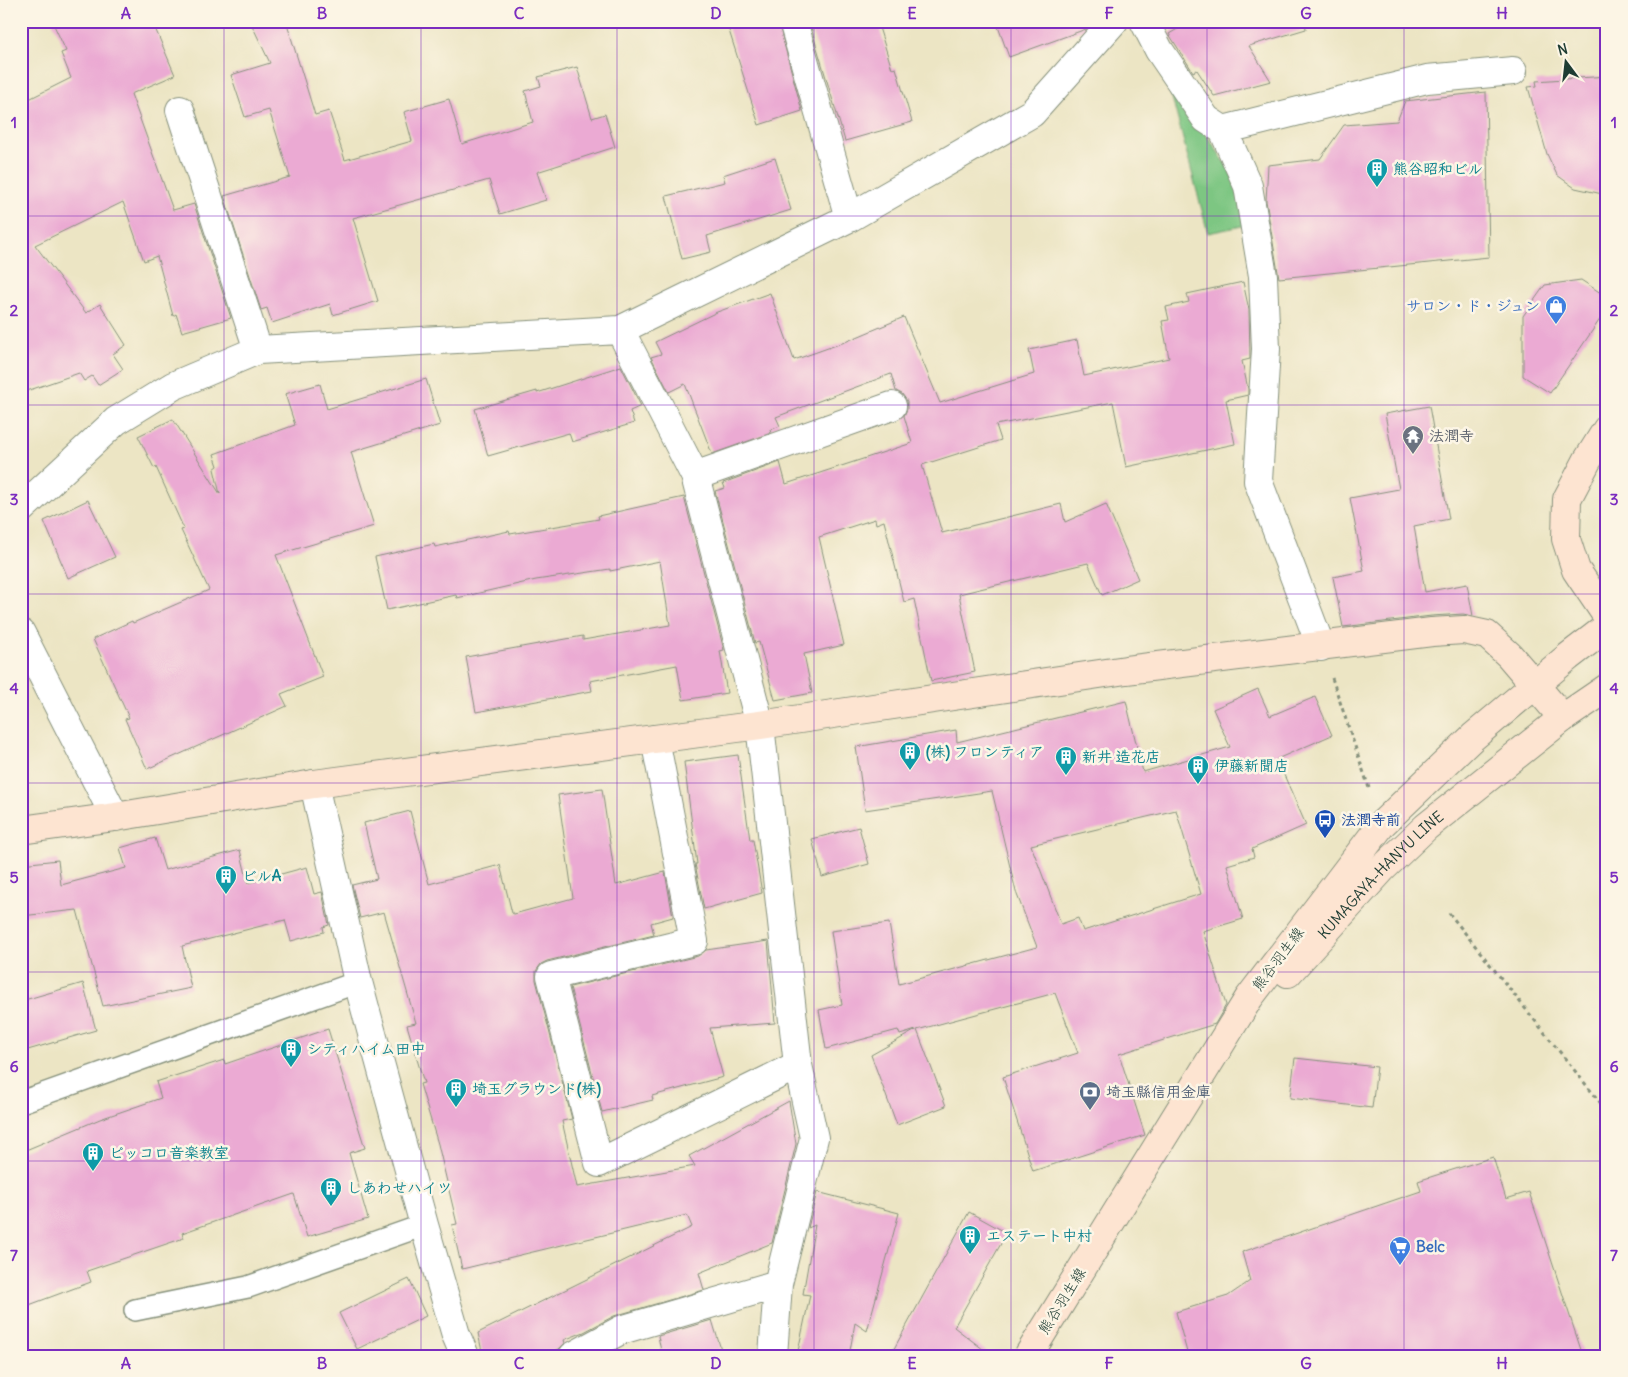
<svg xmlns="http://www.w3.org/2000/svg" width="1628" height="1377" font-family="Delius,'Klee One',sans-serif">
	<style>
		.green { fill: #7dc682; stroke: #4e825b }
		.building { fill: #ebaad3; fill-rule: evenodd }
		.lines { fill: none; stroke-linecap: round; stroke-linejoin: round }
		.lane-casing { stroke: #86917c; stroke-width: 24 }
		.street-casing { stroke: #86917c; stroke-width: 30 }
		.secondary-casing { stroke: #86917c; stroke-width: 30 }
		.path { stroke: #86917c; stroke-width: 3; stroke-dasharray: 4 4; stroke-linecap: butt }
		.lane { stroke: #fff; stroke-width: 21 }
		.street { stroke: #fff; stroke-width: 28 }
		.secondary { stroke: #fde4d1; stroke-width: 28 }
		.grid { fill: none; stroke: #7b2cbf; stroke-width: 1; stroke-opacity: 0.55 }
		.labels { text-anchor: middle; stroke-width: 5; stroke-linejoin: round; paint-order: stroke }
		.culture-label { font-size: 15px; font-weight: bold; fill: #0d838f; stroke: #fcf5e5; text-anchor: start }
		.shop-label { font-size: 15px; font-weight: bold; fill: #366cbe; stroke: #fcf5e5; text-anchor: end }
		.worship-label { font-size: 15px; font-weight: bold; fill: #5b616d; stroke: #fcf5e5; text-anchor: start }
		.transit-label { font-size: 15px; font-weight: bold; fill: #164399; stroke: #fcf5e5; text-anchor: start }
		.street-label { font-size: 15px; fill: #1f3d34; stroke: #fcf5e5 }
		.service-label { font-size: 15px; font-weight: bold; fill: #4e5e75; stroke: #fcf5e5; text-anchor: start }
		.neatline { fill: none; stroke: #7b2cbf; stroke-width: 2 }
		.grid-label { font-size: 16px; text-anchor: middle; font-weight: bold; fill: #7b2cbf }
	</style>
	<rect width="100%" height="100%" fill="#fcf5e5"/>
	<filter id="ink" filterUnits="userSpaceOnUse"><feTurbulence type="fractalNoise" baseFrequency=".02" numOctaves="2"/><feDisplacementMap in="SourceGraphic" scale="10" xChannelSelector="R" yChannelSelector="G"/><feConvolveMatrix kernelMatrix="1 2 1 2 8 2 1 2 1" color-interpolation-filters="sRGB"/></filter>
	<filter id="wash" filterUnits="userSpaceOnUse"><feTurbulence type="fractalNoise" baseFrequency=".0096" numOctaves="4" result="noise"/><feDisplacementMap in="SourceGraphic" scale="20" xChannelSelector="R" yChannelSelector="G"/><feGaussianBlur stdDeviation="1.12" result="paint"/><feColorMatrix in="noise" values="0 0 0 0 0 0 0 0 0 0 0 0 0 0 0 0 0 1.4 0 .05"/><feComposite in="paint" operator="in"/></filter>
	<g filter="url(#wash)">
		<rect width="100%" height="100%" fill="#ece5c4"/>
		<path class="green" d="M1166,75L1226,164L1235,182L1247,225L1208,233Z"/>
		<g id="blocks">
			<path class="building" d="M52,21H152L175,75L131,94L173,210L194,204L231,318L182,332L176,314L173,316L157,256L144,261L123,202L35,245L86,313L100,304L126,345L113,354L123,369L98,385L92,376L84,381L79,373L21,393V103L71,78L61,53L66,51Z
				M250,21H286L315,115L329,111L345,160L412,141L404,112L449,99L462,144L533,122L525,91L541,86L538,77L577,67L592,118L605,114L615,147L537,172L546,200L500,214L489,180L353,218L378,301L333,315L330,304L272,323L267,308L261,310L224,196L290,177L269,110L245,117L231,75L270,63Z
				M726,21H778L802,111L759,125Z
				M809,21H877L892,69L896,68L912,122L845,141Z
				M996,21H1093L1086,29L1009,57Z
				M1191,21H1305L1306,29L1249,46L1271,81L1214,96L1197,70L1193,72L1169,34Z
				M1607,76V195L1575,188L1557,175L1547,154L1528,87L1537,86L1536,81Z
				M1486,92L1489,257L1279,278L1266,201L1268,165L1320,159L1344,125L1397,121L1405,101Z
				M775,158L791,210L707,236L711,252L682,259L666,196L725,182L723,175Z
				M1581,280L1607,297V309L1550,393L1523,376V316L1545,285Z
				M1243,282L1249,310L1250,359L1242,361L1248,389V395L1226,400L1235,444L1126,467L1113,402L996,425L1001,440L922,465L942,533L1061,504L1065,522L1106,504L1138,579L1102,595L1088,563L959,594L975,672L931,681L914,599L904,602L884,521L876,524L875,519L819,537L844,645L804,654L812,693L775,700L759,642L755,643L715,491L725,488L723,483L780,462L786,484L912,443L904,416L907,409V401L902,394L896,391L891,374L776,417L780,426L770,430L771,433L712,454L685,384L669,392L651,357L661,354L655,342L717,312L770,293L794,360L845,342L904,317L940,403L1034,374L1029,350L1077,340L1084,376L1169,358L1162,321L1169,320L1166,307L1189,302L1187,294Z
				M621,366L641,406L630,411L634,423L572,442L569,433L488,456L475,409L537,391V393Z
				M426,379L440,425L351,452L374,526L276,555L323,677L281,694L287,706L147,769L125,719L129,718L93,639L132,621L133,623L209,590L181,530L184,529L156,467L154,468L138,436L173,419L220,494L214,469L218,466L214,454L295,425L285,394L320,384L327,409Z
				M1429,406L1449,519L1414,526L1425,592L1467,584L1473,616L1463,614L1431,616L1343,627L1333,577L1364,571L1350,498L1399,489L1385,414Z
				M684,497L724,650L720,651L727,693L683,700L677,665L590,681L592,691L476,712L466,657L583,636V640L670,625L660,561L610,571V569L536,580L457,598L456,595L387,610L375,557L434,544L435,547L509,531L510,534L599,519L598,516Z
				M88,500L115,557L68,578L44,521Z
				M1258,689L1270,716L1315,697L1332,735L1277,759L1306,825L1252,849L1254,857L1227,865L1243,919L1203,931L1226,1005L1215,1024L1119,1054L1145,1135L1033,1171L1003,1077L1078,1053L1055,993L917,1030L946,1106L897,1125L871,1055L916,1030L900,1035L898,1030L826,1049L819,1010L842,1005L831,931L889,923L899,984L1037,947L1016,892L992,791L865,810L856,747L956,730L957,742L1126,701L1143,772L1230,747L1213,709ZM1176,810L1201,894L1083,931L1078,918L1061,924L1031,845Z
				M738,755L750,840H753L762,893L704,909L695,864H697L684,762Z
				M602,789L616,885L665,872L673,917L651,923L654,935L547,961L541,964L536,971V980L572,1119L562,1121L577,1187L695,1166L689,1156L789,1101L796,1144L772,1243L699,1273L704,1290L614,1316L584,1332L564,1340L565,1343L559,1349L545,1356H483L478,1333L692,1227L687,1215L462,1269L452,1225L457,1224L438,1144L420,1084L424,1083L407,1025L416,1023L384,912L360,918L352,885L377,879L364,823L410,811L429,884L500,865L512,913L514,914L573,898L558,795Z
				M859,827L869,864L822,877L812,839Z
				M155,838L165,870L240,850L248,883L307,867L314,894L322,892L329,925L323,927L324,932L291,941L285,920L182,946L191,988L103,1006L77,910L21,916V864L58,860L61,885L126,868L120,848Z
				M768,941L775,1023L710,1028L723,1077L652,1096L653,1100L602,1112L570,987L698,956L706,950Z
				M83,983L96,1030L21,1052V1001Z
				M328,1029L365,1148L349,1153L368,1219L307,1237L294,1194L182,1233L184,1238L87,1271L91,1282L21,1308V1152L100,1119L161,1098L156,1082L224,1060L225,1064Z
				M1295,1058L1377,1067L1372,1108L1290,1098Z
				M1493,1157L1506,1199L1529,1192L1583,1356H1188L1176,1312L1228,1296L1250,1281L1242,1252L1421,1191L1418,1181Z
				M817,1192L899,1213L867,1331L855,1323L849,1356H797L810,1295L803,1294L815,1225L808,1228Z
				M969,1212L1007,1233L954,1327L992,1356H890Z
				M409,1279L426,1316L357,1349L339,1313Z
				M712,1320L723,1356H662L658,1336Z"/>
		</g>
	</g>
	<g filter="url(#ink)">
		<use href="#blocks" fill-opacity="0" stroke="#86917c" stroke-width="1"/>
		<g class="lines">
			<g class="lane-casing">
				<path id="lane" d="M21,1102L358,982
					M135,1310L248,1287L424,1225"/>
			</g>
			<g class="street-casing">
				<path id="street" d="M793,21L849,218
					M1144,21L1159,50L1206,119L1223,130L1248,186L1263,276L1266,349L1258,481L1321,647
					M180,110L258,350
					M1223,130L1427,79L1513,71
					M620,330L695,476L760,725L798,1065L814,1138L778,1284L773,1356
					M695,476L892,406
					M21,509L116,421L173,386L258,350L620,330L849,218L1032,113L1114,21
					M21,633L115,817
					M655,739L694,941L551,976L599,1163L798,1065
					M314,784L358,982L424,1225L456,1335L465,1356
					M573,1356L621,1330L778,1284"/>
			</g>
			<g class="secondary-casing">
				<g id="secondary">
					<path d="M1607,429L1587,461L1567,499L1566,539L1576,570L1607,616"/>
					<path d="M21,830L115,817L314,784L760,725L1126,670L1432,632L1464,630L1487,635L1509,655L1563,718"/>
					<path id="s1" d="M1288,973L1382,869L1426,827L1563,718L1607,688"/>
					<path d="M1028,1356L1249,998L1382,824L1473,737L1568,657L1607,627"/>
				</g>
			</g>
			<path class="path" d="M1332,678L1369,788
				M1449,913L1607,1111"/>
			<use href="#lane" class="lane"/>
			<use href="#street" class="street"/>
			<use href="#secondary" class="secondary"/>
		</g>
	</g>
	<path class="grid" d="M224,21V1356M421,21V1356M617,21V1356M814,21V1356M1011,21V1356M1207,21V1356M1404,21V1356M21,216H1607M21,405H1607M21,594H1607M21,783H1607M21,972H1607M21,1161H1607"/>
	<defs>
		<g id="building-pin" transform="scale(1.125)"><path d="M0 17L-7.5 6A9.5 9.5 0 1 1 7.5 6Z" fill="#0f9aa8" stroke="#fcf5e5"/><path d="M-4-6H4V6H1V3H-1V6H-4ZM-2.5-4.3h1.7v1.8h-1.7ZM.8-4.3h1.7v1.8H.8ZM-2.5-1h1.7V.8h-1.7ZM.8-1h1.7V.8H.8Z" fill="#fff"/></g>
		<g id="shop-pin" transform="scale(1.125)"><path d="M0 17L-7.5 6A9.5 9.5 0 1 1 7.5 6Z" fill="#3f7fe0" stroke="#fcf5e5"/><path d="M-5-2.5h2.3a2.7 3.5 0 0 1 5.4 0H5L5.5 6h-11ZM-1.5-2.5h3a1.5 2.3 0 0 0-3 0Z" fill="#fff"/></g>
		<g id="temple-pin" transform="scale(1.125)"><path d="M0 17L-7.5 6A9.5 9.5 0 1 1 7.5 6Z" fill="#6b7280" stroke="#fcf5e5"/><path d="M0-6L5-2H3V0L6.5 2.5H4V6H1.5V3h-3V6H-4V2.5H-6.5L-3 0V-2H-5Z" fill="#fff"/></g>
		<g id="bus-pin" transform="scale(1.125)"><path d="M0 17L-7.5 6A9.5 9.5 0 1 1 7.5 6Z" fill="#1a4fb4" stroke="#fcf5e5"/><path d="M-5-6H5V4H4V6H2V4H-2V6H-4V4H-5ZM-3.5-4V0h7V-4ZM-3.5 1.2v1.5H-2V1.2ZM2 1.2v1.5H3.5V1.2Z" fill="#fff"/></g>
		<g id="bank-pin" transform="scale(1.125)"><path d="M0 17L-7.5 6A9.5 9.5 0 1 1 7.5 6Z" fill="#5c6f8a" stroke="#fcf5e5"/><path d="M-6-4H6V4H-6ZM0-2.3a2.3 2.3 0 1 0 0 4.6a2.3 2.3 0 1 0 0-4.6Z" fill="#fff"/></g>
		<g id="supermarket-pin" transform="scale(1.125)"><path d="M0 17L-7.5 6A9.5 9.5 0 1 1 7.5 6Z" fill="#3f7fe0" stroke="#fcf5e5"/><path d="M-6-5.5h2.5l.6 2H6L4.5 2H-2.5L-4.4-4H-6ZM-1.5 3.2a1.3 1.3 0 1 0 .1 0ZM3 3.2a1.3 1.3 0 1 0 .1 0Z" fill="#fff"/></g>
	</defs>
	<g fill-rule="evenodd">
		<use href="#building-pin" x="1377" y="169"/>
		<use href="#shop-pin" x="1556" y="306"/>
		<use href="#temple-pin" x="1413" y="436"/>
		<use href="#building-pin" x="910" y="752"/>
		<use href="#building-pin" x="1066" y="757"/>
		<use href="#building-pin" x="1198" y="766"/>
		<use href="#bus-pin" x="1325" y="820"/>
		<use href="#building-pin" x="226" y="876"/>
		<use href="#building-pin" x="291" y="1049"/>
		<use href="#building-pin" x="456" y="1089"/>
		<use href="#bank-pin" x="1090" y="1092"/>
		<use href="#building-pin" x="93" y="1153"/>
		<use href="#building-pin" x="331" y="1188"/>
		<use href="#building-pin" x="970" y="1236"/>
		<use href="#supermarket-pin" x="1400" y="1247"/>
	</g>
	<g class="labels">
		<g class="culture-label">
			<text x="1393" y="174">熊谷昭和ビル</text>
			<text x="926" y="757">(株) フロンティア</text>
			<text x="1082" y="762">新井 造花店</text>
			<text x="1214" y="771">伊藤新聞店</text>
			<text x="242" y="881">ビルA</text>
			<text x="307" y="1054">シティハイム田中</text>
			<text x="472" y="1094">埼玉グラウンド(株)</text>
			<text x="109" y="1158">ピッコロ音楽教室</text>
			<text x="347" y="1193">しあわせハイツ</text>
			<text x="986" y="1241">エステート中村</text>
		</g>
		<g class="shop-label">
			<text x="1540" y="311">サロン・ド・ジュン</text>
			<text x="1416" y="1252" text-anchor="start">Belc</text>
		</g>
		<g class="worship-label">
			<text x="1429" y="441">法潤寺</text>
		</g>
		<g class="transit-label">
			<text x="1341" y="825">法潤寺前</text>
		</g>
		<g class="street-label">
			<text dy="5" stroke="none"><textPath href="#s1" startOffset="135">KUMAGAYA-HANYU LINE</textPath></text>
			<text transform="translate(1278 959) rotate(-53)" y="5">熊谷羽生線</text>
			<text transform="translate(1062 1301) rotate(-58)" y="5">熊谷羽生線</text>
		</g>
		<g class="service-label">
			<text x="1106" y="1097">埼玉縣信用金庫</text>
		</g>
	</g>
	<rect width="1628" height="1377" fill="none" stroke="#fcf5e5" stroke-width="55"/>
	<g transform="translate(1566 62) rotate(345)" stroke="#fcf5e5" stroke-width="4" paint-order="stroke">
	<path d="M0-4L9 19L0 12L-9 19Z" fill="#1f3d34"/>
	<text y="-8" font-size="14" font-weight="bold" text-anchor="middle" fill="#1f3d34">N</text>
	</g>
	<rect x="28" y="28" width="1572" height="1322" class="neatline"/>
	<g class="grid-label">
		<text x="126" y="19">A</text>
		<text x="322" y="19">B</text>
		<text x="519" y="19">C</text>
		<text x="716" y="19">D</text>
		<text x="912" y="19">E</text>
		<text x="1109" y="19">F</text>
		<text x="1306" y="19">G</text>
		<text x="1502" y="19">H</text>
		<text x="14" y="128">1</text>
		<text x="1614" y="128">1</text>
		<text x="14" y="316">2</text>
		<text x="1614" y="316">2</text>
		<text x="14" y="505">3</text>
		<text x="1614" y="505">3</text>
		<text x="14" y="694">4</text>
		<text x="1614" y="694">4</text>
		<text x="14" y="883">5</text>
		<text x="1614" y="883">5</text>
		<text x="14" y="1072">6</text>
		<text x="1614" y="1072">6</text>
		<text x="14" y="1261">7</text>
		<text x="1614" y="1261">7</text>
		<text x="126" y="1369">A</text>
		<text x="322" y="1369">B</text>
		<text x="519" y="1369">C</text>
		<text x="716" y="1369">D</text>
		<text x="912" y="1369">E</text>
		<text x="1109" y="1369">F</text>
		<text x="1306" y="1369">G</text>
		<text x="1502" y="1369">H</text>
	</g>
</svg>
